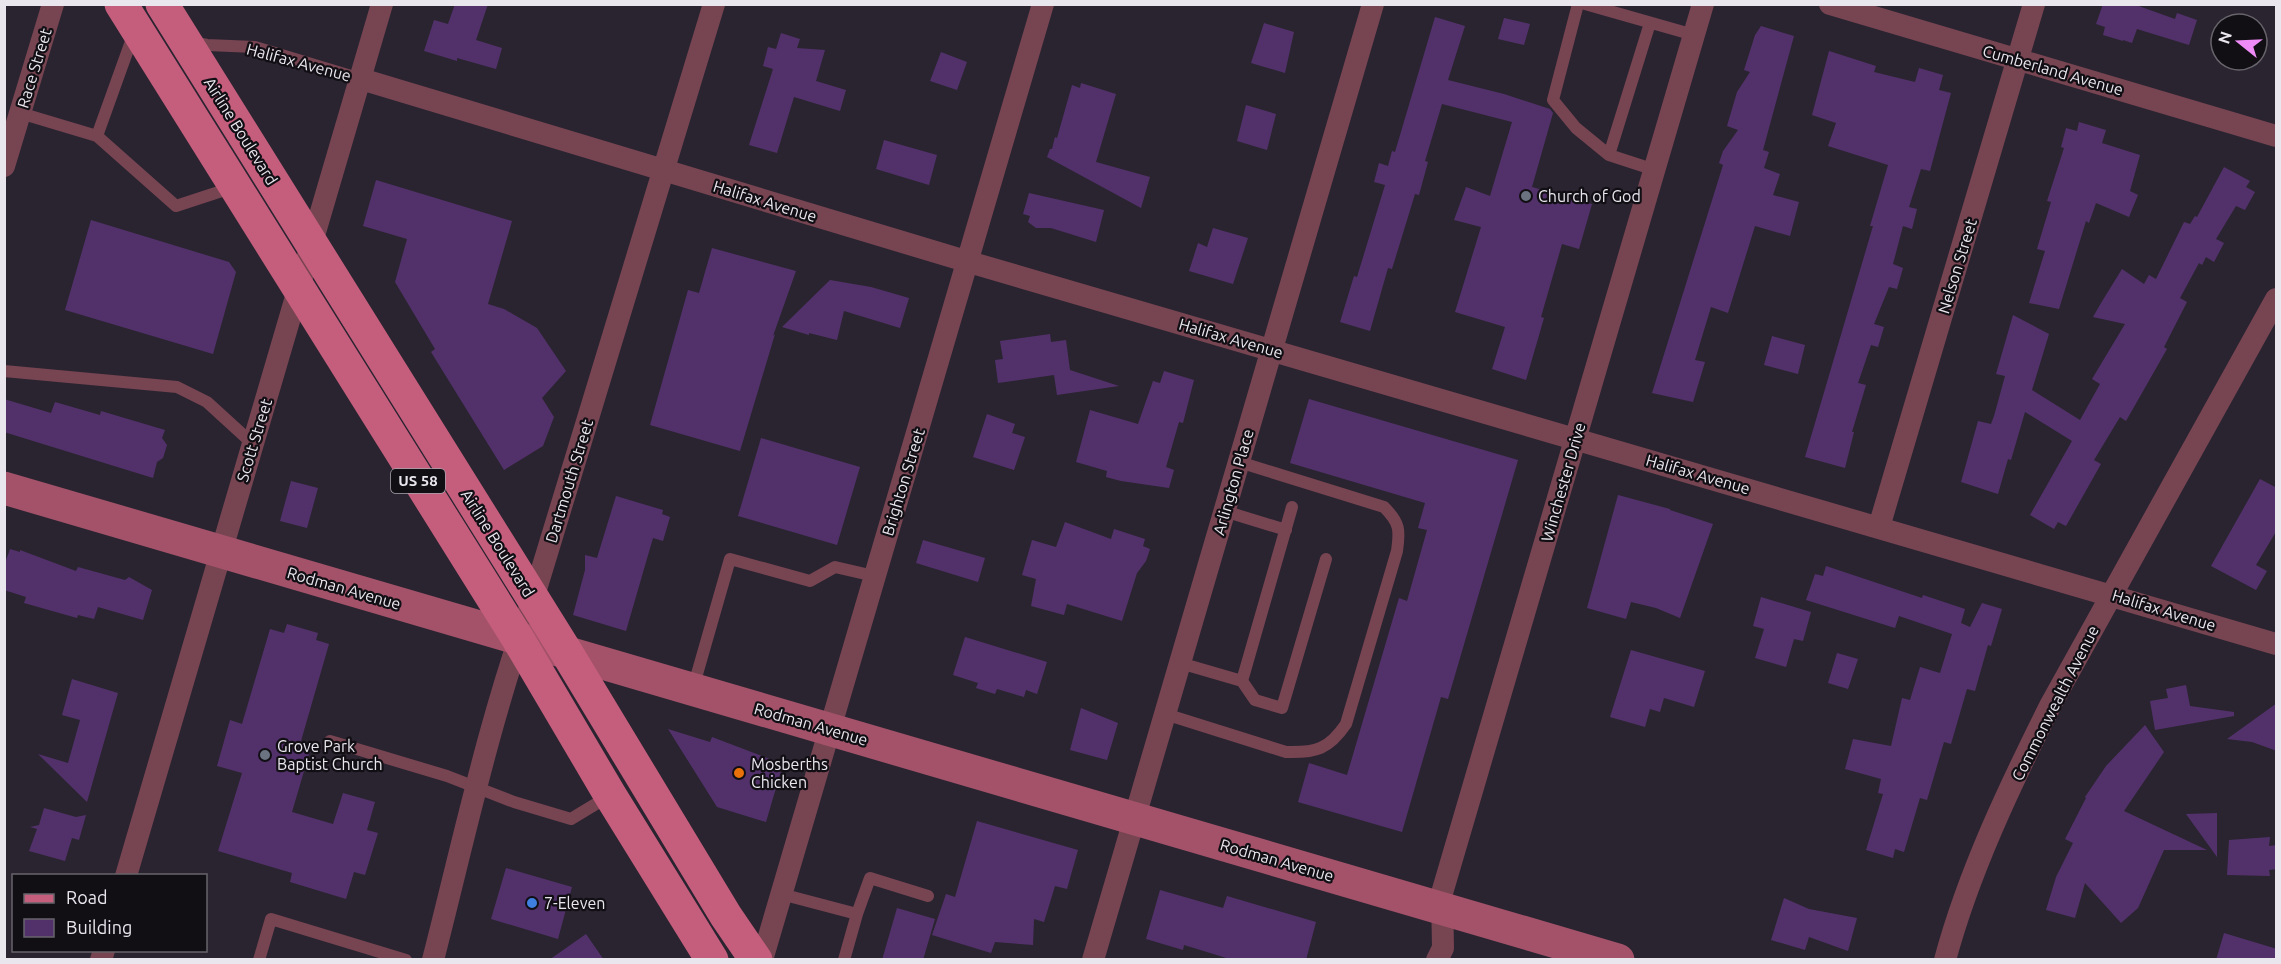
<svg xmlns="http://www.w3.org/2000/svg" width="2281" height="964" font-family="Ubuntu,sans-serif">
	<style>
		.building { fill: #52316b }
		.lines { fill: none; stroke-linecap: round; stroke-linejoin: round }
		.lane { stroke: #774452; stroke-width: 12 }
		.street { stroke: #774452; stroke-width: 22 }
		.secondary { stroke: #a3526a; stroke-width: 33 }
		.primary { stroke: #c55d7d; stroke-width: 33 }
		.worship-dot { fill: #6b7280; stroke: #110e14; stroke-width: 2 }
		.food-dot { fill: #e8710a; stroke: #110e14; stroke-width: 2 }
		.shop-dot { fill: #3f7fe0; stroke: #110e14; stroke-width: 2 }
		.labels { text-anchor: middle; stroke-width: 4.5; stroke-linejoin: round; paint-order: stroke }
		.shield { fill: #110e14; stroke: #a9a5ad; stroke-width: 1.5 }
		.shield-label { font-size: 15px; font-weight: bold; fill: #eae6ee }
		.street-label { font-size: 16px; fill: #eae6ee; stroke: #110e14 }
		.poi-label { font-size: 16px; fill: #eae6ee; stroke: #110e14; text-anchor: start }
	</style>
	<rect width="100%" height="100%" fill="#2a2430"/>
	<path class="building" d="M455,4H488L476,40L502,48L496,69L457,58V61L424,51L434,20L448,24Z
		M2103,4H2133L2175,19L2177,13L2197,20L2189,45L2137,29L2132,43L2123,40V41L2103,35L2105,27L2096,24Z
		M1435,17L1465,26L1448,80L1504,94L1550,109L1553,113L1532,187L1592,204L1579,249L1562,244L1541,317L1544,318L1526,380L1492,369L1505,327L1455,312L1481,227L1454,220L1466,187L1490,196L1512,122L1442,104L1425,161L1428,162L1419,195L1415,194L1392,269L1388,268L1370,331L1340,322L1354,276L1357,277L1385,185L1374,182L1379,163L1388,166L1392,151L1395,152Z
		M1504,18L1530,24L1524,45L1498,39Z
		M1264,23L1294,32L1285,73L1251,63Z
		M1761,26L1794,36L1763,150L1769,152L1764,168L1780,174L1773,195L1799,202L1790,236L1755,226L1728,313L1711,307L1695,360L1705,362L1693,402L1652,393L1723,165L1719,163L1723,151L1738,130L1727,126L1737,92L1750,72L1744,70L1755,35Z
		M781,33L800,39L797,48L825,50L816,81L846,90L840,111L794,97L777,153L749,145L773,69L763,66L768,47L776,49Z
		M1829,51L1876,66L1874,72L1915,82L1919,68L1943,75L1939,90L1951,93L1930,171L1921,169L1909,207L1917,209L1912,229L1903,226L1893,264L1903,268L1897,289L1889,287L1874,324L1884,327L1878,347L1871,345L1858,383L1866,385L1852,432H1854L1845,468L1805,457L1873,226H1870L1888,165L1828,146L1836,123L1812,115Z
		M941,52L967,62L957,90L930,81Z
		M1081,83L1116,94L1096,162L1150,177L1141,208L1047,157L1050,149H1052L1055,137L1057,138L1072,85L1080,88Z
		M1246,105L1276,114L1267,150L1237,141Z
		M2079,122L2106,130L2102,143L2140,155L2130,191L2138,195L2129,217L2096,203L2089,223L2086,221L2059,309L2029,303L2045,251L2037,249L2051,202L2047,201L2064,148L2061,147L2066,128L2077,131Z
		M884,140L937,155L929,185L876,169Z
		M2224,167L2250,181L2246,187L2255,192L2245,210L2236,206L2216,239L2224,243L2214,262L2206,257L2202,265L2199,263L2180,298L2187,302L2164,347L2167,349L2126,421L2120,417L2094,460L2101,464L2066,526L2058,522L2054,529L2030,515L2072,441L2025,412L2011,460L2008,459L1998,494L1961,482L1978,421L1991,424L1994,416L2005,376L1996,374L2013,315L2049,334L2032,390L2080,420L2100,384L2092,379L2125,324L2093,317L2101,303L2122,269L2144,284L2149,275L2156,279L2184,222L2190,224L2195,216L2197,217Z
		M376,180L512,221L488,304L504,309L537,328L566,371L542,398L554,417L543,446L504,470L431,352L435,349L395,282L407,239L363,226Z
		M1029,193L1104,210L1096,242L1051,228H1036L1028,222L1030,216L1023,214Z
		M91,220L229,262L236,272L213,354L65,310Z
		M1213,228L1248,238L1233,284L1189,271L1198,243L1207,247Z
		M712,248L796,271L773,336L775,334L740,451L650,425L688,290L699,293Z
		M830,280L871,287L909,298L900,328L844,311L837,340L809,333V335L782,327Z
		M1050,334L1051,342L1066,340L1070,370L1119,386L1057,395L1054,375L998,383L995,360L1003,359L1000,341Z
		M1772,336L1805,345L1798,374L1764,365Z
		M1164,371L1194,380L1183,423L1179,422L1166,467L1174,470L1169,488L1121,481L1106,477L1107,471L1076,462L1090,410L1138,424L1153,381L1160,383Z
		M4,399L51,413L55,402L100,415L101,411L165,430L162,438L167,445L163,458L157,462L153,478L4,432Z
		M1309,399L1518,460L1448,699L1441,697L1402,832L1298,802L1309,763L1347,775L1399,598L1407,601L1427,530L1418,528L1425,503L1290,463Z
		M987,414L1015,424L1012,433L1025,437L1014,470L973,457Z
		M761,438L860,467L837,545L738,516Z
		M2260,479L2277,488V530L2256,565L2267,571L2256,590L2211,566Z
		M291,481L318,488L307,528L280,521Z
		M1618,495L1670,509V510L1713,524L1680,618L1656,608L1631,602L1626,619L1587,608Z
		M616,496L663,510L662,514L670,517L663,541L653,538L626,631L573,615L585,570V555L597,558Z
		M1065,522L1111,539L1114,529L1145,539L1143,546L1150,549L1146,561L1137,573L1122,621L1067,604L1064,615L1031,606L1036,579L1022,575L1032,540L1056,547Z
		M923,540L985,558L978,582L916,563Z
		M10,549L20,552V550L76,571L78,567L125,580L129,577L152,590L143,620L98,607L94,619L78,615L77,618L24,603L26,597L4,590V566Z
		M1826,566L1922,598L1923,595L1965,609L1961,623L1970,627L1982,603L2002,609L1991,646L1988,645L1975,691L1967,689L1951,744L1944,742L1927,800L1920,798L1904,852L1895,849L1893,858L1866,850L1883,794L1878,793L1881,779L1845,769L1853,739L1891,746L1902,698L1910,700L1920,667L1940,673L1952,634L1899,616L1895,628L1806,600L1815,574L1823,576Z
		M1761,597L1811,612L1803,641L1794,639L1786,667L1755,658L1764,629L1753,626Z
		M287,624L318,633L316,640L329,644L301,741L312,744L292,812L333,824L343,793L375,802L367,830L378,833L365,875L354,872L346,899L290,882L292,873L218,851L242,773L217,766L230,720L242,724L270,629L284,633Z
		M965,637L1047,662L1037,694L1026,690L1024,697L997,689L995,694L976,688L978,683L953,675Z
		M1631,650L1705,671L1694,707L1664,698L1660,712L1650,709L1645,727L1610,717Z
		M1837,653L1858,659L1848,689L1828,683Z
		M72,679L118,693L87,802L38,754L68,763L80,720L62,715Z
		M2186,685L2190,706L2234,712V716L2155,730L2150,701L2168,698L2166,689Z
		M2277,703V751L2252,742L2227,739Z
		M1081,708L1118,723L1107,760L1070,750Z
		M2145,725L2164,752L2124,811L2207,850H2164L2138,908L2121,923L2085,883L2075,918L2046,910L2056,877L2073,843L2065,839L2086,798L2085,797L2106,766Z
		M668,729L710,742L712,737L783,764L766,822L717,807Z
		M44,808L76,817L86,815L79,840L72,838L65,861L29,851L37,829L30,827L39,825Z
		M2217,813V857L2186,814Z
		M977,821L1078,850L1067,889L1055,886L1044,922L1034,919L1033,945L995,942L991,953L932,935L946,894L955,897Z
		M2270,837L2269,846L2277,845V869L2269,870L2270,876L2227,875L2229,840Z
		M506,868L572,887L558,939L491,919Z
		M1160,890L1223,908L1227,896L1316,922L1306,960H1233L1184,945L1183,950L1146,939Z
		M1784,898L1809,909L1857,918L1848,951L1809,937L1805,950L1771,940Z
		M897,908L935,919L923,960H882Z
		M2224,933L2277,949V960H2216Z
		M586,934L604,960H549Z"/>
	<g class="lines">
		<path class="lane" d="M1578,4L1553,100L1576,128L1609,155L1655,170
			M1585,4L1694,35
			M134,33L97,136L176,206L234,187
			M192,42L207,45L255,47L361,79
			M20,113L97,136
			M1609,155L1650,23
			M4,371L177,387L207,402L253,444
			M1224,511L1286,530
			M1180,663L1242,681L1292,507
			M1242,681L1255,700L1282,708L1326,559
			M693,688L730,559L810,581L835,567L874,576
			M1165,714L1286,752C1316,753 1329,749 1346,724L1397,551C1400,530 1400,523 1384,507L1239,462
			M330,741L447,776L514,802L571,819L609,796
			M781,894L857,914
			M259,960L271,919L406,960
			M844,960L857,914L870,878L928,896"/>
		<path class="street" d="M1830,4L2276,136
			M361,79L969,262L2276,644
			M4,166L53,4
			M1879,527L2034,4
			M126,876L382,4
			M101,960L104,950
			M433,960C464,839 490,716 533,599L714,4
			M762,960C855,641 951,323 1043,4
			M1093,960L1373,4
			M1437,960L1443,948L1442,893L1703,4
			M1945,960C1969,871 2010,786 2051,704L2276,299"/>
		<path class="secondary" d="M4,488L1618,960"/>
		<path class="primary" d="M121,4L518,639L610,795L712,960
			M162,4L567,653L726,916L756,960"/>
	</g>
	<g class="worship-dot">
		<circle cx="1526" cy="196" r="6"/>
		<circle cx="265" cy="755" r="6"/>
	</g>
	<circle class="food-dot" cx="739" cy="773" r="6"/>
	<circle class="shop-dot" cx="532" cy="903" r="6"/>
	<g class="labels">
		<rect class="shield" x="391" y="469" width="54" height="24" rx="4.5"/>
		<g class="shield-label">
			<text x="418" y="486">US 58</text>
		</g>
		<g class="street-label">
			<text transform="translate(299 62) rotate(15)" y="6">Halifax Avenue</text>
			<text transform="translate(34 68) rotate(-73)" y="6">Race Street</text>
			<text transform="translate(2053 70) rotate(16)" y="6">Cumberland Avenue</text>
			<text transform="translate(241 131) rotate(58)" y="6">Airline Boulevard</text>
			<text transform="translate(765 201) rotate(17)" y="6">Halifax Avenue</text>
			<text transform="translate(1957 266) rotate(-73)" y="6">Nelson Street</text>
			<text transform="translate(1231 338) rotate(16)" y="6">Halifax Avenue</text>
			<text transform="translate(254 440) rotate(-73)" y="6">Scott Street</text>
			<text transform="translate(1698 474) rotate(16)" y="6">Halifax Avenue</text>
			<text transform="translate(569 481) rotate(-73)" y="6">Dartmouth Street</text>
			<text transform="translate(903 482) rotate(-73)" y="6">Brighton Street</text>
			<text transform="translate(1233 482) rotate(-74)" y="6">Arlington Place</text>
			<text transform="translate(1563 482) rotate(-74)" y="6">Winchester Drive</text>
			<text transform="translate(498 543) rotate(58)" y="6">Airline Boulevard</text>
			<text transform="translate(344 588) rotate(16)" y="6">Rodman Avenue</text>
			<text transform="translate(2164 610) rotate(17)" y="6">Halifax Avenue</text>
			<text transform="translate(2055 703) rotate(-63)" y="6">Commonwealth Avenue</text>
			<text transform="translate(811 724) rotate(16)" y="6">Rodman Avenue</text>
			<text transform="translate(1277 860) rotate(16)" y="6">Rodman Avenue</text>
		</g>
		<g class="poi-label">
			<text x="1538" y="202">Church of God</text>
			<text x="277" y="752">Grove Park<tspan x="277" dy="18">Baptist Church</tspan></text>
			<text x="751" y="770">Mosberths<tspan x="751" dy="18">Chicken</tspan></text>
			<text x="544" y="909">7-Eleven</text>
		</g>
	</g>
	<rect width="2281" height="964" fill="none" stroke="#eae6ee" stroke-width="12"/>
	<rect x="12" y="874" width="195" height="78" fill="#110e14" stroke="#68646b" stroke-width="1.5"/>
	<rect x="24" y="894" width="30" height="9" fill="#c55d7d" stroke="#68646b" stroke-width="1.5"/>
	<text x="66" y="904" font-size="18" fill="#eae6ee">Road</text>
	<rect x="24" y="919" width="30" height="18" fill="#52316b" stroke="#68646b" stroke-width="1.5"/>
	<text x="66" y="934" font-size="18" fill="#eae6ee">Building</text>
	<g transform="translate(2239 42) rotate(288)"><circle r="28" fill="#110e14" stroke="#68646b" stroke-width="1.5"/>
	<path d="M0-4.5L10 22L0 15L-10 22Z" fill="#ef8bf7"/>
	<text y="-9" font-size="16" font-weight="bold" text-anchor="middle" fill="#eae6ee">N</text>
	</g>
</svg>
